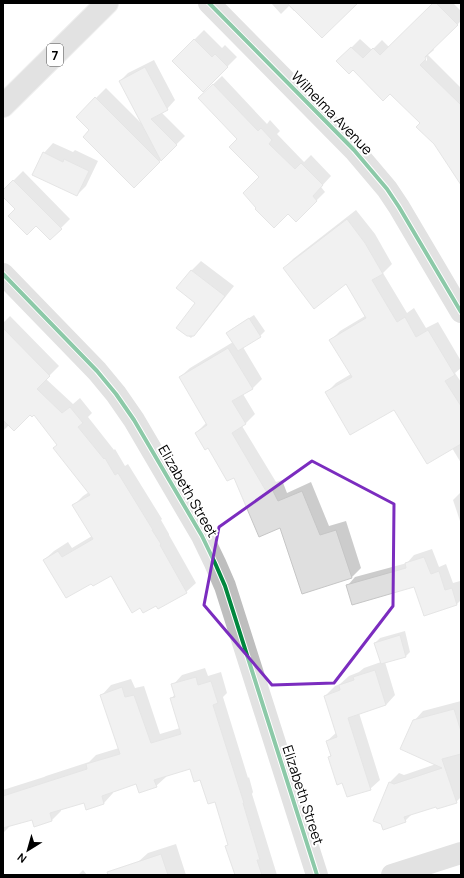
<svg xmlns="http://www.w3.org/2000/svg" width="464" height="878" font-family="Manrope,sans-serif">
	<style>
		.shadow { fill: #0003; fill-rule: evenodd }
		.building { fill: #dfdfdf; stroke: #c6c6c6 }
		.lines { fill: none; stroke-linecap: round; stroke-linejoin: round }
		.major-casing { stroke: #dbdbdb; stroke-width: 24 }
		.minor { stroke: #bebebe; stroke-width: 22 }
		.major { stroke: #bebebe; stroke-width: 22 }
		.cycleway-casing { stroke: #fff; stroke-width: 6 }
		.cycleway { stroke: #00873e; stroke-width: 4 }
		.marked { fill: none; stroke: #7b2cbf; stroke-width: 3; stroke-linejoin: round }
		.labels { text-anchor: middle; stroke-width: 4; stroke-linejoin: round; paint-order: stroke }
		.shield { fill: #fff; stroke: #4c4c4c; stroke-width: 1 }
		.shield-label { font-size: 13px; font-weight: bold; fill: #000 }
		.street-label { font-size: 14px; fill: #000; stroke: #fff }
	</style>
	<rect width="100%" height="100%" fill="#fff"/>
	<path class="shadow" d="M271,3H356L296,10L294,11L289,6L281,14Z
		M434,3H453L461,11V21L433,48L434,50L428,55L461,88V173L421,123L390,92L353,69L338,61L360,39L372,50L382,40L389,47ZM422,53L427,58V61L421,55Z
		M204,30L222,48L225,45L237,57L203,91L173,61Z
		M154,60L175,100L167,109L161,112L185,136L134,186L90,130L77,117L106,88L143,125L120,81L128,73Z
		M222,76L267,124L270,120L280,131L277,134L304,162L311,155L331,176L321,187L325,192L296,221L260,177L208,89Z
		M53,143L73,152L75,150L98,161L86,186L77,195L44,153Z
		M23,171L70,219L50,239L36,225L16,209L3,196V191Z
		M356,210L375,234L392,264L383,273L407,313L414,308L426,328L438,322L461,361V368L455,373L461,382V463L452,448L394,409L327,392L336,383L351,374L331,340L340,331L365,316L346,283L284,268L293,259Z
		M201,261L234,286L200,329L191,338L178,328L197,303L178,288L192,270Z
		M254,315L265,331L260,336L243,347L262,379L252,389L243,394L255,414L245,424L242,426L276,482L282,480L287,493L311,482L329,526L346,521L361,568L352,577L234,476L196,433L207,422L180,377L190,368L233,342L227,333L232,329Z
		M10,316L59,366L46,379L73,404L80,398L92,413L88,417L114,450L115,449L125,466L128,464L162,519L161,520L169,534V535L196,583L186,592L157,604L140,607L111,574L44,560L54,551L68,542L72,548L92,536L74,505L83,496L89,492L58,445L34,414H30L9,425L3,431V323Z
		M461,492V524L453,500Z
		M432,549L439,567L446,564L453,583L460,581L461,585V600L457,604L425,615L415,585H348L355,577L407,563L414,555Z
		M405,631L410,652L406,656L385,662L395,695L386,705L359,713L380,780L370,789L343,782L329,757L332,754L327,741L337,732L325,696L335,686L340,684L349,676L359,672L364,668L381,662L375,643L380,638Z
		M205,668L208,676L221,672L227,693L223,697L248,778L249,777L253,792L252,794L277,875H236L226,847L229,844L215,801L200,778L190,767L165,775L166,777L156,786L137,783L113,791V793L104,803L87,808L85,802L61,809V811L52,820L33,818L9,825V827L3,833V790L44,777L46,776L89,762L96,755L119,748L102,695L111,685L131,679L135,688L144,686L160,734L180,728L171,699L175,694L173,685L182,675Z
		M461,701V797L456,802L437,806L412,814L405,821L390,782L399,773L404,775L436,764L414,721L423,711Z
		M176,844L186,875H142L138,862L148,853Z
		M83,870L87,875H78Z"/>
	<path class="building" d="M287,3H358L322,38Z
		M433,3H436L458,25L425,57L426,59L420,65L461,105V185L434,144L416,127L420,123L390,94L383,101L353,70L349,74L336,61L351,47L363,58L373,48L380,55Z
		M194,39L212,57L215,54L228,67L203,92L172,61Z
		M145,67L168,110L151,119L177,145L161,161L119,81Z
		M213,84L258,131L261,128L272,140L269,144L295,169L301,163L323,185L313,196L317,201L296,222L288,214L274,228L255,209L256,208L243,193L259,177L229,147L237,139L198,98Z
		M95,97L160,162L134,188L83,137L89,130L76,117Z
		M43,152L63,162L64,159L89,171L77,196L32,175Z
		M13,180L62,229L50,240L36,226L27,235L8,216L15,209L3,197V190Z
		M347,219L365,243L383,274L372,280L397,322L405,317L416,337L428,330L455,375L445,381L461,406V444L427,464L394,410L350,435L325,392L352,377L329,340L366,318L346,284L314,309L283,268Z
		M191,270L225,296L194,336H187L176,328L195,303L176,288Z
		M249,318L261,337L238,351L226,333Z
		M3,328L50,376L37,389L62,413L70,407L83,423L78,427L104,459L105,458L115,475L118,473L153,530H152L161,544L160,545L187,593L158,609L156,606L143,613L140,608L132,613L111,576L93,586L91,584L66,598L43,560L58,551L62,557L93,539L72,505L90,495L53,448L57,445L34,415L32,417L30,415L14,431L3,420Z
		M228,348L253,389L232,401L246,424L232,433L266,491L272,489L278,501L302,491L320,535L336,530L352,578L302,594L280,528L259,537L234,478L227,481L208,448L205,450L195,433L207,425L179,377Z
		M424,557L431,574L439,571L445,590L452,588L457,605L424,616L414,587L352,605L346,585L406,568L405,563Z
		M400,635L406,657L381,664L374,643Z
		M375,670L386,705L348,718L371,790L347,797L342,783L337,785L328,757L331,756L326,741L337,737L324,696L340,690L339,685L354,680L353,677Z
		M196,677L198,685L211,681L218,703L213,705L244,803H243L260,860H257L262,875H235L225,846L228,845L215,802L208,804L200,780L194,782L190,769L154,780L157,787L139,793L136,784L102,796L104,804L86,810L84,803L50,813L52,821L34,827L32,820L3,828V796L87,769L86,764L120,754L100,695L122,687L125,697L134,695L151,743L181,734L170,698L175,697L171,684Z
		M454,709L461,731V754L442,759L457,803L437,809L436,807L404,817L406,822L383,830L381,824L373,821L389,782L394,784L442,768L400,749L413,720Z
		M161,854L168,875H108L107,872Z"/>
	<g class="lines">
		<g class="major-casing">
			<path id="major" d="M3,106L107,3"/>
		</g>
		<path class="minor" d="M209,3L354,150L387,189L399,207L461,312
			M3,274L97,371L116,394L134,420L202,536L215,563L225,586L317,875
			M392,875L461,853"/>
		<use href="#major" class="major"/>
		<g class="cycleway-casing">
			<path id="cycleway" d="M209,3L354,150L387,189L399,207L461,312
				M3,274L97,371L116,394L134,420L202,536L215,563L225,586L317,875"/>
		</g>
		<use href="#cycleway" class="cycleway"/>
	</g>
	<path d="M0 0H464V878H0ZM312,461L394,504L393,606L334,683L272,685L204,605L219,527Z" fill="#fff" fill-opacity=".55" fill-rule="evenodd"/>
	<path class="marked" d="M312,461L394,504L393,606L334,683L272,685L204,605L219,527Z"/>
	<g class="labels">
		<rect class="shield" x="47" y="44" width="16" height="22" rx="3"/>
		<g class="shield-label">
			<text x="55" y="60">7</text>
		</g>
		<g class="street-label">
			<text transform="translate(332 113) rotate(46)" y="5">Wilhelma Avenue</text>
			<text transform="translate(188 491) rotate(60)" y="5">Elizabeth Street</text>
			<text transform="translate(303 795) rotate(72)" y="5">Elizabeth Street</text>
		</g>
	</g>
	<rect width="464" height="878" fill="none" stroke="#000000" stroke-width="8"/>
	<g transform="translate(28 850) rotate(217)" stroke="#ffffff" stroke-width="3" paint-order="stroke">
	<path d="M0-3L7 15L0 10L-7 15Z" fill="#000000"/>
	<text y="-6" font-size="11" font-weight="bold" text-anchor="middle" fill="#000000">N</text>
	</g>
</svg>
